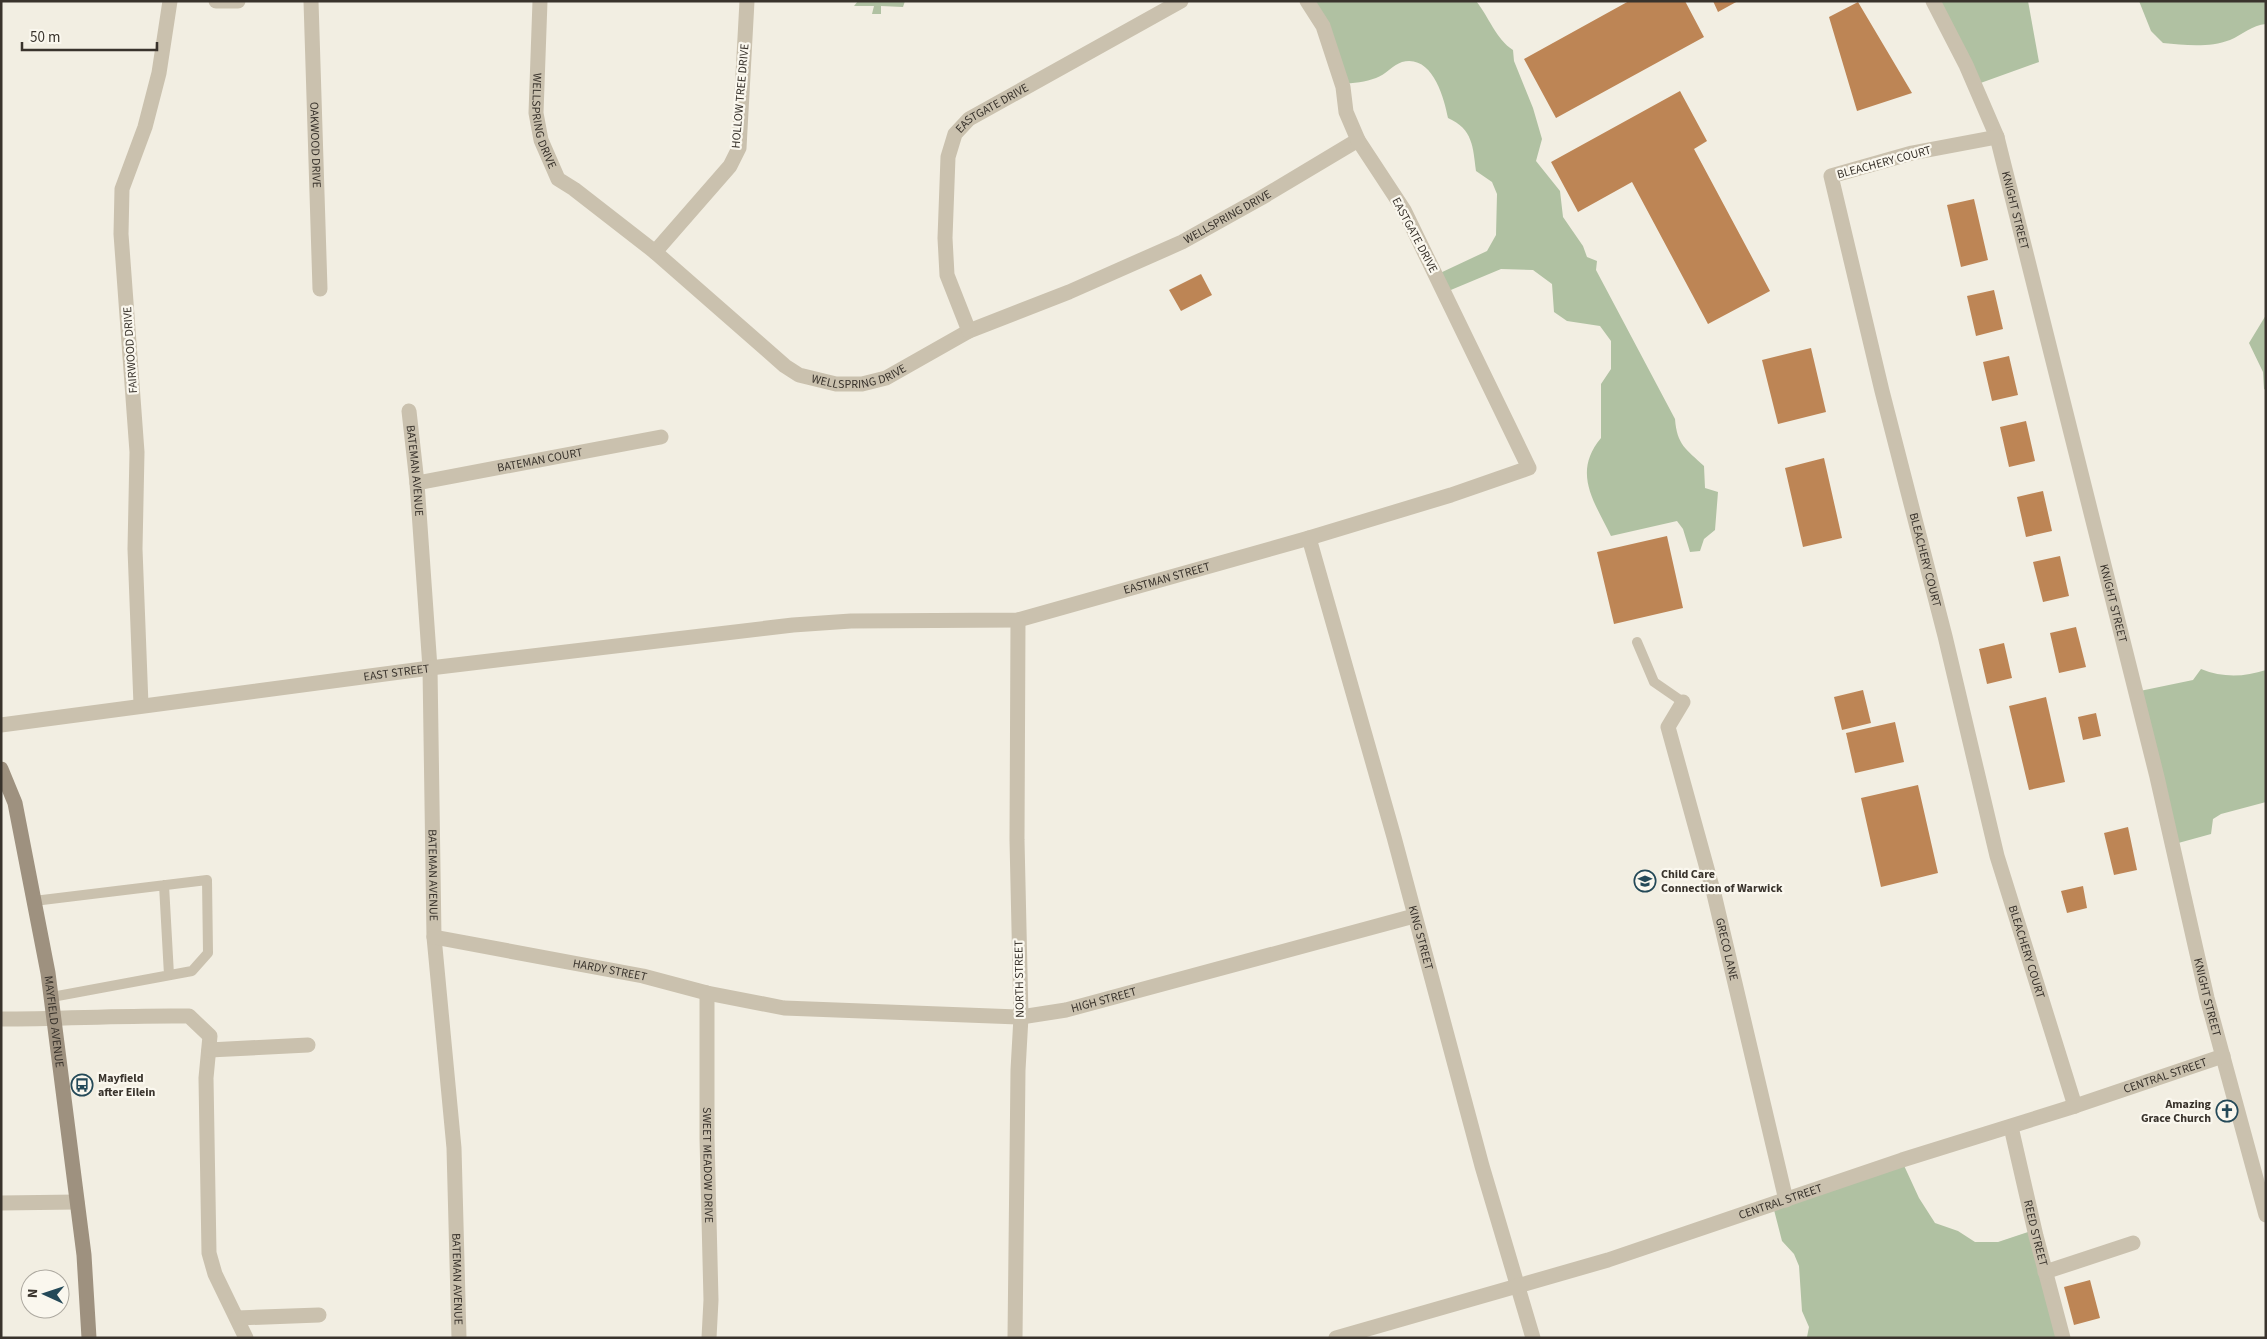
<svg xmlns="http://www.w3.org/2000/svg" width="2267" height="1339" font-family="'Source Sans 3',sans-serif">
	<style>
		.green { fill: #b0c1a2 }
		.building { fill: #bd8555 }
		.lines { fill: none; stroke-linecap: round; stroke-linejoin: round }
		.lane { stroke: #cac1ae; stroke-width: 10 }
		.street { stroke: #cac1ae; stroke-width: 15 }
		.secondary { stroke: #9e917f; stroke-width: 15 }
		.labels { text-anchor: middle; stroke-width: 4.5; stroke-linejoin: round; paint-order: stroke }
		.street-label { font-size: 12px; fill: #39332c; stroke: #faf7ee }
		.poi-label { font-size: 12px; font-weight: bold; fill: #39332c; stroke: #faf7ee; text-anchor: start }
	</style>
	<rect width="100%" height="100%" fill="#f2eee2"/>
	<path class="green" d="M858,1H905L903,7L881,6V14H872L874,6H854Z
		M1306,1H1476C1489,17 1496,39 1513,50L1514,61L1533,108L1542,139L1536,161L1560,191L1563,217L1583,246L1587,257L1597,261L1596,270L1675,419C1677,445 1686,449 1704,466L1705,488L1718,492L1715,530L1704,539L1700,551L1690,552L1683,529L1677,521L1611,536C1594,501 1572,473 1601,438V384L1611,369V341L1600,326L1567,321L1554,312L1552,284L1533,270L1501,269L1446,292L1438,274L1487,251L1496,235L1497,194L1492,182L1476,171C1473,147 1473,129 1448,118C1444,97 1432,54 1402,62C1393,65 1385,75 1376,78C1366,82 1353,83 1342,84Z
		M1932,1H2028L2039,62L1975,85Z
		M2139,1H2266V24C2252,25 2242,35 2230,40C2209,48 2184,45 2163,43L2151,31Z
		M2266,315V390L2264,389L2263,372L2249,343Z
		M2201,669C2223,678 2244,677 2266,670V802L2221,814L2213,819L2211,834L2171,845L2135,692L2193,680Z
		M1901,1159L1919,1198L1935,1223L1958,1231L1975,1242H1998L2031,1231L2063,1338H1804L1807,1337L1809,1327L1802,1311L1799,1266L1794,1254L1782,1241L1773,1206Z"/>
	<path class="building" d="M1629,1H1685L1704,37L1556,118L1524,59Z
		M1713,1H1738L1718,12Z
		M1858,2L1912,93L1857,111L1829,17Z
		M1680,91L1707,141L1694,149L1770,291L1708,324L1632,182L1578,212L1551,162Z
		M1974,199L1988,260L1961,267L1947,205Z
		M1201,274L1212,295L1181,311L1169,290Z
		M1994,290L2003,329L1976,336L1967,296Z
		M1811,348L1826,412L1778,424L1762,360Z
		M2009,356L2018,395L1992,401L1983,362Z
		M2026,421L2035,461L2009,467L2000,427Z
		M1824,458L1842,538L1803,547L1785,468Z
		M2043,491L2052,531L2026,537L2017,497Z
		M1667,536L1683,608L1614,624L1597,552Z
		M2060,556L2069,596L2043,602L2033,562Z
		M2076,627L2086,667L2059,673L2050,633Z
		M2004,643L2012,678L1987,684L1979,649Z
		M1863,690L1871,723L1842,730L1834,697Z
		M2046,697L2065,782L2029,790L2009,706Z
		M2096,713L2101,736L2083,740L2078,717Z
		M1895,722L1904,762L1855,773L1846,733Z
		M1918,785L1938,873L1881,887L1861,798Z
		M2128,827L2137,870L2114,875L2104,833Z
		M2083,886L2087,908L2067,913L2061,891Z
		M2090,1280L2100,1318L2074,1325L2064,1287Z"/>
	<g class="lines">
		<path class="lane" d="M1637,642L1654,682L1683,702
			M164,885L169,975
			M34,901L207,880L208,953L192,971L52,997"/>
		<g class="street">
			<path d="M216,1H238"/>
			<path id="s1" d="M311,1L320,289"/>
			<path id="s2" d="M540,1L536,113L541,140L558,179L574,189L655,252L785,366L799,375L836,384H862L886,378L969,331L1069,292L1182,242L1261,198L1358,140"/>
			<path id="s3" d="M1933,1L1966,65L1997,137L2157,777L2207,998L2266,1215"/>
			<path id="s4" d="M1997,137L1912,153L1831,176L1882,391L1945,636L1997,856L2075,1106"/>
			<path d="M655,252L730,166L739,148L747,1"/>
			<path id="s5" d="M969,331L947,275L945,238L948,157L955,134L969,119L1181,1"/>
			<path id="s6" d="M409,411L417,483L430,668L434,937L454,1148L459,1338"/>
			<path id="s7" d="M417,483L661,437"/>
			<path id="s8" d="M1309,538L1394,837L1482,1166L1533,1338"/>
			<path id="s9" d="M1683,702L1668,727L1714,894L1786,1200"/>
			<path d="M141,705L135,549L137,452L121,234L122,189L145,127L159,73L170,1"/>
			<path id="s10" d="M1,725L430,668L793,625L851,621L1018,620L1309,538L1451,495L1529,468L1404,210L1358,140L1346,112L1343,87L1323,26L1307,1"/>
			<path id="s11" d="M434,937L643,976L707,993L784,1008L1021,1017L1066,1010L1414,916"/>
			<path id="s12" d="M707,993V1138L711,1300L709,1338"/>
			<path d="M1,1019C64,1019 126,1015 189,1016L210,1036L206,1078L209,1253L215,1274L246,1338"/>
			<path d="M209,1050L308,1045"/>
			<path id="s13" d="M2011,1127L2036,1236L2063,1338"/>
			<path d="M1,1203L77,1202"/>
			<path d="M2045,1272L2133,1243"/>
			<path d="M237,1318L319,1315"/>
			<path d="M1015,1338L1018,1070L1021,1017L1017,840L1018,620"/>
			<path id="s14" d="M1336,1338L1608,1260L1902,1160L2075,1106L2223,1056"/>
		</g>
		<path class="secondary" id="s15" d="M1,769L15,803L48,973L84,1255L89,1338"/>
	</g>
	<defs>
		<g id="school-ring" transform="scale(1.125)"><circle r="9.5" fill="#faf7ee" stroke="#244958" stroke-width="1.5"/><path d="M0-5L7-2L0 1L-7-2ZM-4 1L0 2.5L4 1V4Q0 6-4 4Z" fill="#244958"/></g>
		<g id="bus-ring" transform="scale(1.125)"><circle r="9.5" fill="#faf7ee" stroke="#244958" stroke-width="1.5"/><path d="M-5-6H5V4H4V6H2V4H-2V6H-4V4H-5ZM-3.5-4V0h7V-4ZM-3.5 1.2v1.5H-2V1.2ZM2 1.2v1.5H3.5V1.2Z" fill="#244958"/></g>
		<g id="church-ring" transform="scale(1.125)"><circle r="9.5" fill="#faf7ee" stroke="#244958" stroke-width="1.5"/><path d="M-1.2-6h2.4v3.5h3.3v2.4h-3.3V6h-2.4V-.1h-3.3v-2.4h3.3Z" fill="#244958"/></g>
	</defs>
	<g fill-rule="evenodd">
		<use href="#school-ring" x="1645" y="881"/>
		<use href="#bus-ring" x="82" y="1085"/>
		<use href="#church-ring" x="2227" y="1111"/>
	</g>
	<g class="labels">
		<g class="street-label">
			<text transform="translate(740 96) rotate(-85)" y="4">HOLLOW TREE DRIVE</text>
			<text dy="4" stroke="none"><textPath href="#s5" startOffset="248">EASTGATE DRIVE</textPath></text>
			<text dy="4" stroke="none"><textPath href="#s2" startOffset="121">WELLSPRING DRIVE</textPath></text>
			<text dy="4" stroke="none"><textPath href="#s1" startOffset="144">OAKWOOD DRIVE</textPath></text>
			<text transform="translate(1884 162) rotate(-15)" y="4">BLEACHERY COURT</text>
			<text dy="4" stroke="none"><textPath href="#s3" startOffset="226">KNIGHT STREET</textPath></text>
			<text dy="4" stroke="none"><textPath href="#s2" startOffset="960">WELLSPRING DRIVE</textPath></text>
			<text transform="translate(1415 235) rotate(62)" y="4">EASTGATE DRIVE</text>
			<text transform="translate(130 350) rotate(-94)" y="4">FAIRWOOD DRIVE</text>
			<text dy="4" stroke="none"><textPath href="#s2" startOffset="555">WELLSPRING DRIVE</textPath></text>
			<text dy="4" stroke="none"><textPath href="#s7" startOffset="125">BATEMAN COURT</textPath></text>
			<text dy="4" stroke="none"><textPath href="#s6" startOffset="60">BATEMAN AVENUE</textPath></text>
			<text dy="4" stroke="none"><textPath href="#s4" startOffset="566">BLEACHERY COURT</textPath></text>
			<text dy="4" stroke="none"><textPath href="#s10" startOffset="1178">EASTMAN STREET</textPath></text>
			<text dy="4" stroke="none"><textPath href="#s3" startOffset="631">KNIGHT STREET</textPath></text>
			<text dy="4" stroke="none"><textPath href="#s10" startOffset="399">EAST STREET</textPath></text>
			<text dy="4" stroke="none"><textPath href="#s6" startOffset="465">BATEMAN AVENUE</textPath></text>
			<text dy="4" stroke="none"><textPath href="#s8" startOffset="415">KING STREET</textPath></text>
			<text dy="4" stroke="none"><textPath href="#s9" startOffset="259">GRECO LANE</textPath></text>
			<text dy="4" stroke="none"><textPath href="#s4" startOffset="971">BLEACHERY COURT</textPath></text>
			<text dy="4" stroke="none"><textPath href="#s11" startOffset="179">HARDY STREET</textPath></text>
			<text transform="translate(1019 979) rotate(-91)" y="4">NORTH STREET</text>
			<text dy="4" stroke="none"><textPath href="#s3" startOffset="1036">KNIGHT STREET</textPath></text>
			<text dy="4" stroke="none"><textPath href="#s11" startOffset="679">HIGH STREET</textPath></text>
			<text dy="4" stroke="none"><textPath href="#s15" startOffset="259">MAYFIELD AVENUE</textPath></text>
			<text dy="4" stroke="none"><textPath href="#s14" startOffset="870">CENTRAL STREET</textPath></text>
			<text dy="4" stroke="none"><textPath href="#s12" startOffset="172">SWEET MEADOW DRIVE</textPath></text>
			<text dy="4" stroke="none"><textPath href="#s14" startOffset="465">CENTRAL STREET</textPath></text>
			<text dy="4" stroke="none"><textPath href="#s13" startOffset="109">REED STREET</textPath></text>
			<text dy="4" stroke="none"><textPath href="#s6" startOffset="870">BATEMAN AVENUE</textPath></text>
		</g>
		<g class="poi-label">
			<text x="1661" y="878">Child Care<tspan x="1661" dy="14">Connection of Warwick</tspan></text>
			<text x="98" y="1082">Mayfield<tspan x="98" dy="14">after Eilein</tspan></text>
			<text x="2211" y="1108" text-anchor="end">Amazing<tspan x="2211" dy="14">Grace Church</tspan></text>
		</g>
	</g>
	<rect width="2267" height="1339" fill="none" stroke="#39332c" stroke-width="5"/>
	<g transform="translate(45 1294) rotate(273)"><circle r="24" fill="#faf7ee" stroke="#ada9a0"/>
	<path d="M0-4L9 19L0 12L-9 19Z" fill="#244958"/>
	<text y="-8" font-size="14" font-weight="bold" text-anchor="middle" fill="#39332c">N</text>
	</g>
	<path d="M22 42v8h135v-8" fill="none" stroke="#39332c" stroke-width="2.5"/>
	<text x="30" y="42" font-size="15" fill="#39332c" stroke="#faf7ee" stroke-width="4" paint-order="stroke">50 m</text>
</svg>
